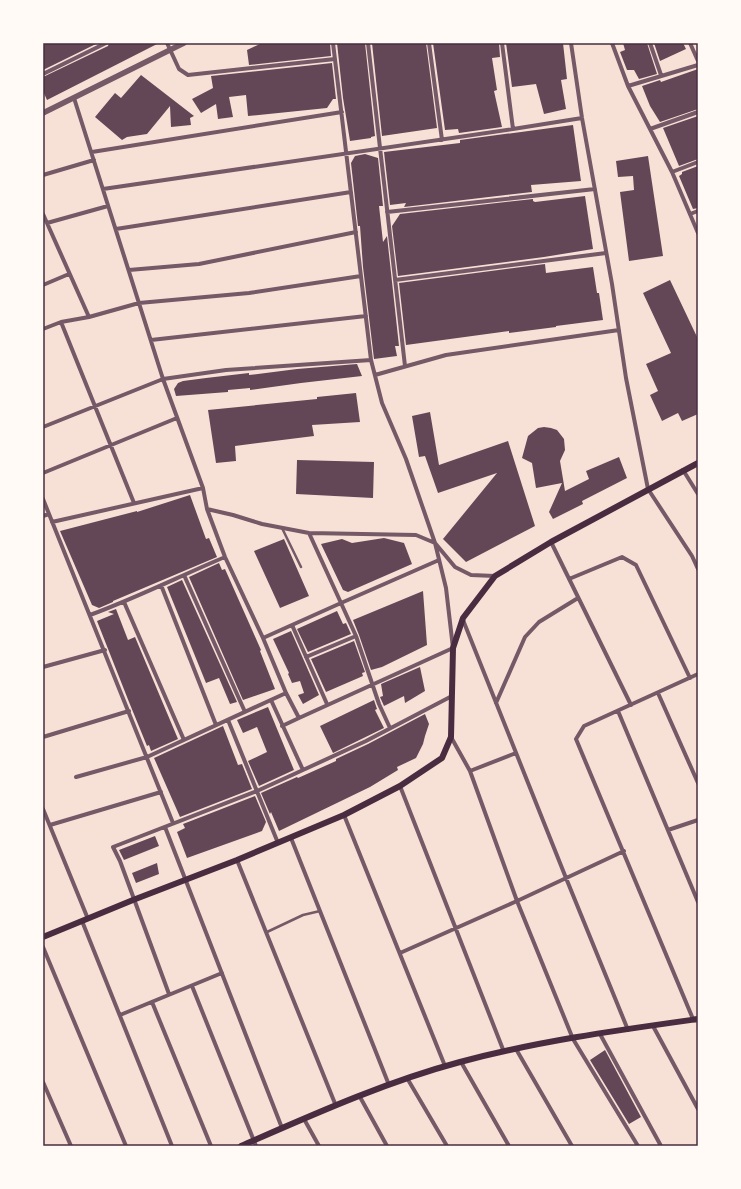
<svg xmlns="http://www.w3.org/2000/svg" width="741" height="1189" font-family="'Golos Text',sans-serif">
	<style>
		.building { fill: #644757 }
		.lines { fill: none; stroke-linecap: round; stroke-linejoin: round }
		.service { stroke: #755966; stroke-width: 2.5 }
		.minor { stroke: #755966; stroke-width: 4 }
		.tertiary { stroke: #755966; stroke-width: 5.5 }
		.secondary { stroke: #4a2c40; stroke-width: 6 }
		.neatline { fill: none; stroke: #4a2c40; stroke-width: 1.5 }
	</style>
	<rect width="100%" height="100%" fill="#f7e1d7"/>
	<path class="building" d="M43,43H98L43,70Z
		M109,43H159L47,100L43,91V77L108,46Z
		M262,43H330L331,56L249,65L247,50Z
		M337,43H365L375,136L371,137V138L350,141L343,98Z
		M372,43H426L437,128L382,136Z
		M433,43H499L500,57L492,58L497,90L494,91L502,127L459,133L458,129L445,130Z
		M506,43H563L567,79L561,80L566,109L544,114L536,84L512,87Z
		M623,43H647L657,74L639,79L634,70H627L620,52L625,50Z
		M654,43H683L686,49L660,61Z
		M332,63L336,99H333L327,108L248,116L246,95L229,97L233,117L218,119L216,104L201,113L192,99L213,88L211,76Z
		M698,69V109L660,122L650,106L642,86L660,80L661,82Z
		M141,75L194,116L190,118L191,125L171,127L170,106L147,134L127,137L122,140L95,117L115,93L121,98Z
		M698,116V159L679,166L663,128Z
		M573,125L581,181L531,185L532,192L404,207L406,203L390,205L384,152L460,143V140Z
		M365,154L378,158L383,206H379L383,242L387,236L399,346H395L397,356L374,359L363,267L360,226H358L351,163L355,156Z
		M648,156L663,256L629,261L620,192L634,190L633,176L618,177L616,161Z
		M698,166V208L693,209L679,176L682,174V172Z
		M585,196L593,249L544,257L398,276L392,226L400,214L533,199V201L535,202Z
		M545,264L546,273L593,267L597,293H599L603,320L556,326V327L509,333V331L406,345L399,283Z
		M670,280L698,339V414L682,421L678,413L662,421L650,395L658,391L646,364L671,353L643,293Z
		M357,364L362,376L301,383L250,390V388L228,390V392L176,396L174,389L178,383L183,381L206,378L249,373V375L297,369Z
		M356,393L360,422L312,425L314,436L235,446L236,461L216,463L208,410L317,399V397Z
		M430,412L439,465L508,441L535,526L466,562L443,539L497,473L438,493L425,456L419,457L412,416Z
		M544,427L551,428L557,430L564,439L565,450L560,461L565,491L589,479L586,471L619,457L627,478L582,501L583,504L553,519L549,512L562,483L536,488L532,463L522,458L528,436L538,428Z
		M297,460L374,462L373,498L296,494Z
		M190,495L206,539L209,538L217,557L113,601V602L99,608L92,605L60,531L137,511V512Z
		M384,538L404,543L412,564L348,592L343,590L321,544L342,539L352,543Z
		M284,539L309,596L280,608L254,551Z
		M219,563L222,570L225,569L261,650L260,651L275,689L243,700L189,577Z
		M182,580L237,702L230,704L219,678L206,683L167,587Z
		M423,591L427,645L382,667L371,670L359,635L353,620Z
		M116,609L128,640L135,637L178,739L151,751L149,745L147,746L129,702L97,621L114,614L108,612Z
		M337,611L343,624L346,623L351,634L308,652L297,629Z
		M291,631L319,695L303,704L298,695L304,693L300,681L292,683L288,674L289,673L273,639Z
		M354,641L365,672L362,673L363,676L326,692L311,659Z
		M420,667L425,691L405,703L404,696L384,706L380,697L383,696L381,684Z
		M374,700L377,709L375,710L384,728L333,753L320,726Z
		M268,707L294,770L259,786L248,761L267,752L257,727L243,733L237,720Z
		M425,714L429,724L425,736L423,744L416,758L397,767L398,770L370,787L279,831L271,812L270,814L261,793L297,777L298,778L336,761V759L368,744Z
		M223,726L238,765L242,764L252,789L180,817L154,758Z
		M255,796L266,822L262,831L187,858L177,832L185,828L183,824Z
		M155,836L159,846L124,860L119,850Z
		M157,863L159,874L136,883L132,873Z
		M605,1050L641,1117L629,1124L590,1060Z"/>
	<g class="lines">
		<path class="service" d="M282,528L301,567
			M267,932L303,915L320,911"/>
		<path class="minor" d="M167,43L179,69L188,75L335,59
			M368,43L405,366
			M429,43L442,140
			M502,43L513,129
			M571,43L582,118L612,284L626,378L648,489L692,556L698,569
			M612,43L628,86L672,172L698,233
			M650,43L661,75
			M690,43L698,61
			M43,74L106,43
			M628,86L698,65
			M74,98L163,379L203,488L207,509L225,557L263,638L286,693L299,718L453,648L446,588L435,543L406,459L382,403L371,360L333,43
			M650,129L698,112
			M92,152L342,112
			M672,172L698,162
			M43,175L94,160
			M103,189L513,129L582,118
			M387,212L595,189
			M43,214L47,223
			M690,214L698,211
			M116,229L351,192
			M129,270L199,264L356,232
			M395,280L606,253
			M43,285L69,274
			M89,317L47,223L108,206
			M61,322L134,503
			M43,329L61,322L89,317L139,303L249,293L361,276
			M151,340L366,316
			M375,375L446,355L619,330
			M43,427L163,379L226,370L371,360
			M683,470L698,494
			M43,473L177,418
			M43,499L173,823
			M207,509L233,515L262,524L309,533L416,535L435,543L455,567L471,575L495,576
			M43,516L49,514
			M52,522L203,488
			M309,533L341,603L439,560
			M551,542L631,705
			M184,575L245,712
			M569,579L622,557L636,565L690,678
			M161,585L216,725
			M124,602L184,740
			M90,615C136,598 180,576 225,557
			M463,620L566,878L628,1030
			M292,625L327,704
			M263,638L341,603L356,636L379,704L390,728
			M306,657L356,636
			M43,667L105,650
			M658,693L698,783
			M271,700L303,770
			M496,703L525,637L539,622L578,598
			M618,711L698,902
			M228,720L278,843
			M282,726L299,718
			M43,737L129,711
			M451,737L470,771L517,901L573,1039L638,1146
			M470,771L516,753
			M76,777L147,757L286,693
			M400,786L504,1052
			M43,809L88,919
			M344,815L445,1066
			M50,825L161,792
			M165,827L282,1128
			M668,830L698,820
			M291,838L389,1085
			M237,860L336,1106
			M82,921L172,1146
			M43,947L126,1146
			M400,953L517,901L624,851
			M192,986L256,1146
			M169,994L120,861L113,847L257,791L303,770L366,741L452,696
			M152,1002L211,1146
			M120,1015L222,973
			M693,1019L576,739L584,726L698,674
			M653,1026L698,1109
			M600,1034L661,1146
			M516,1049L572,1146
			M461,1062L509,1146
			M407,1078L447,1146
			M43,1082L71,1146
			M360,1097L387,1146
			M304,1119L319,1146"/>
		<path class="tertiary" d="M43,113L184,43"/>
		<path class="secondary" d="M43,937L133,900L237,860L344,815L400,786L442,758L451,737L453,648L463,618L495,576L551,542L698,463
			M241,1146C312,1115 385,1082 460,1062C538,1041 619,1030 698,1019"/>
	</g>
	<rect width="741" height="1189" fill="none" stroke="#fffaf5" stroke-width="88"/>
	<rect x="44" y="44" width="653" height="1101" class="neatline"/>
</svg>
